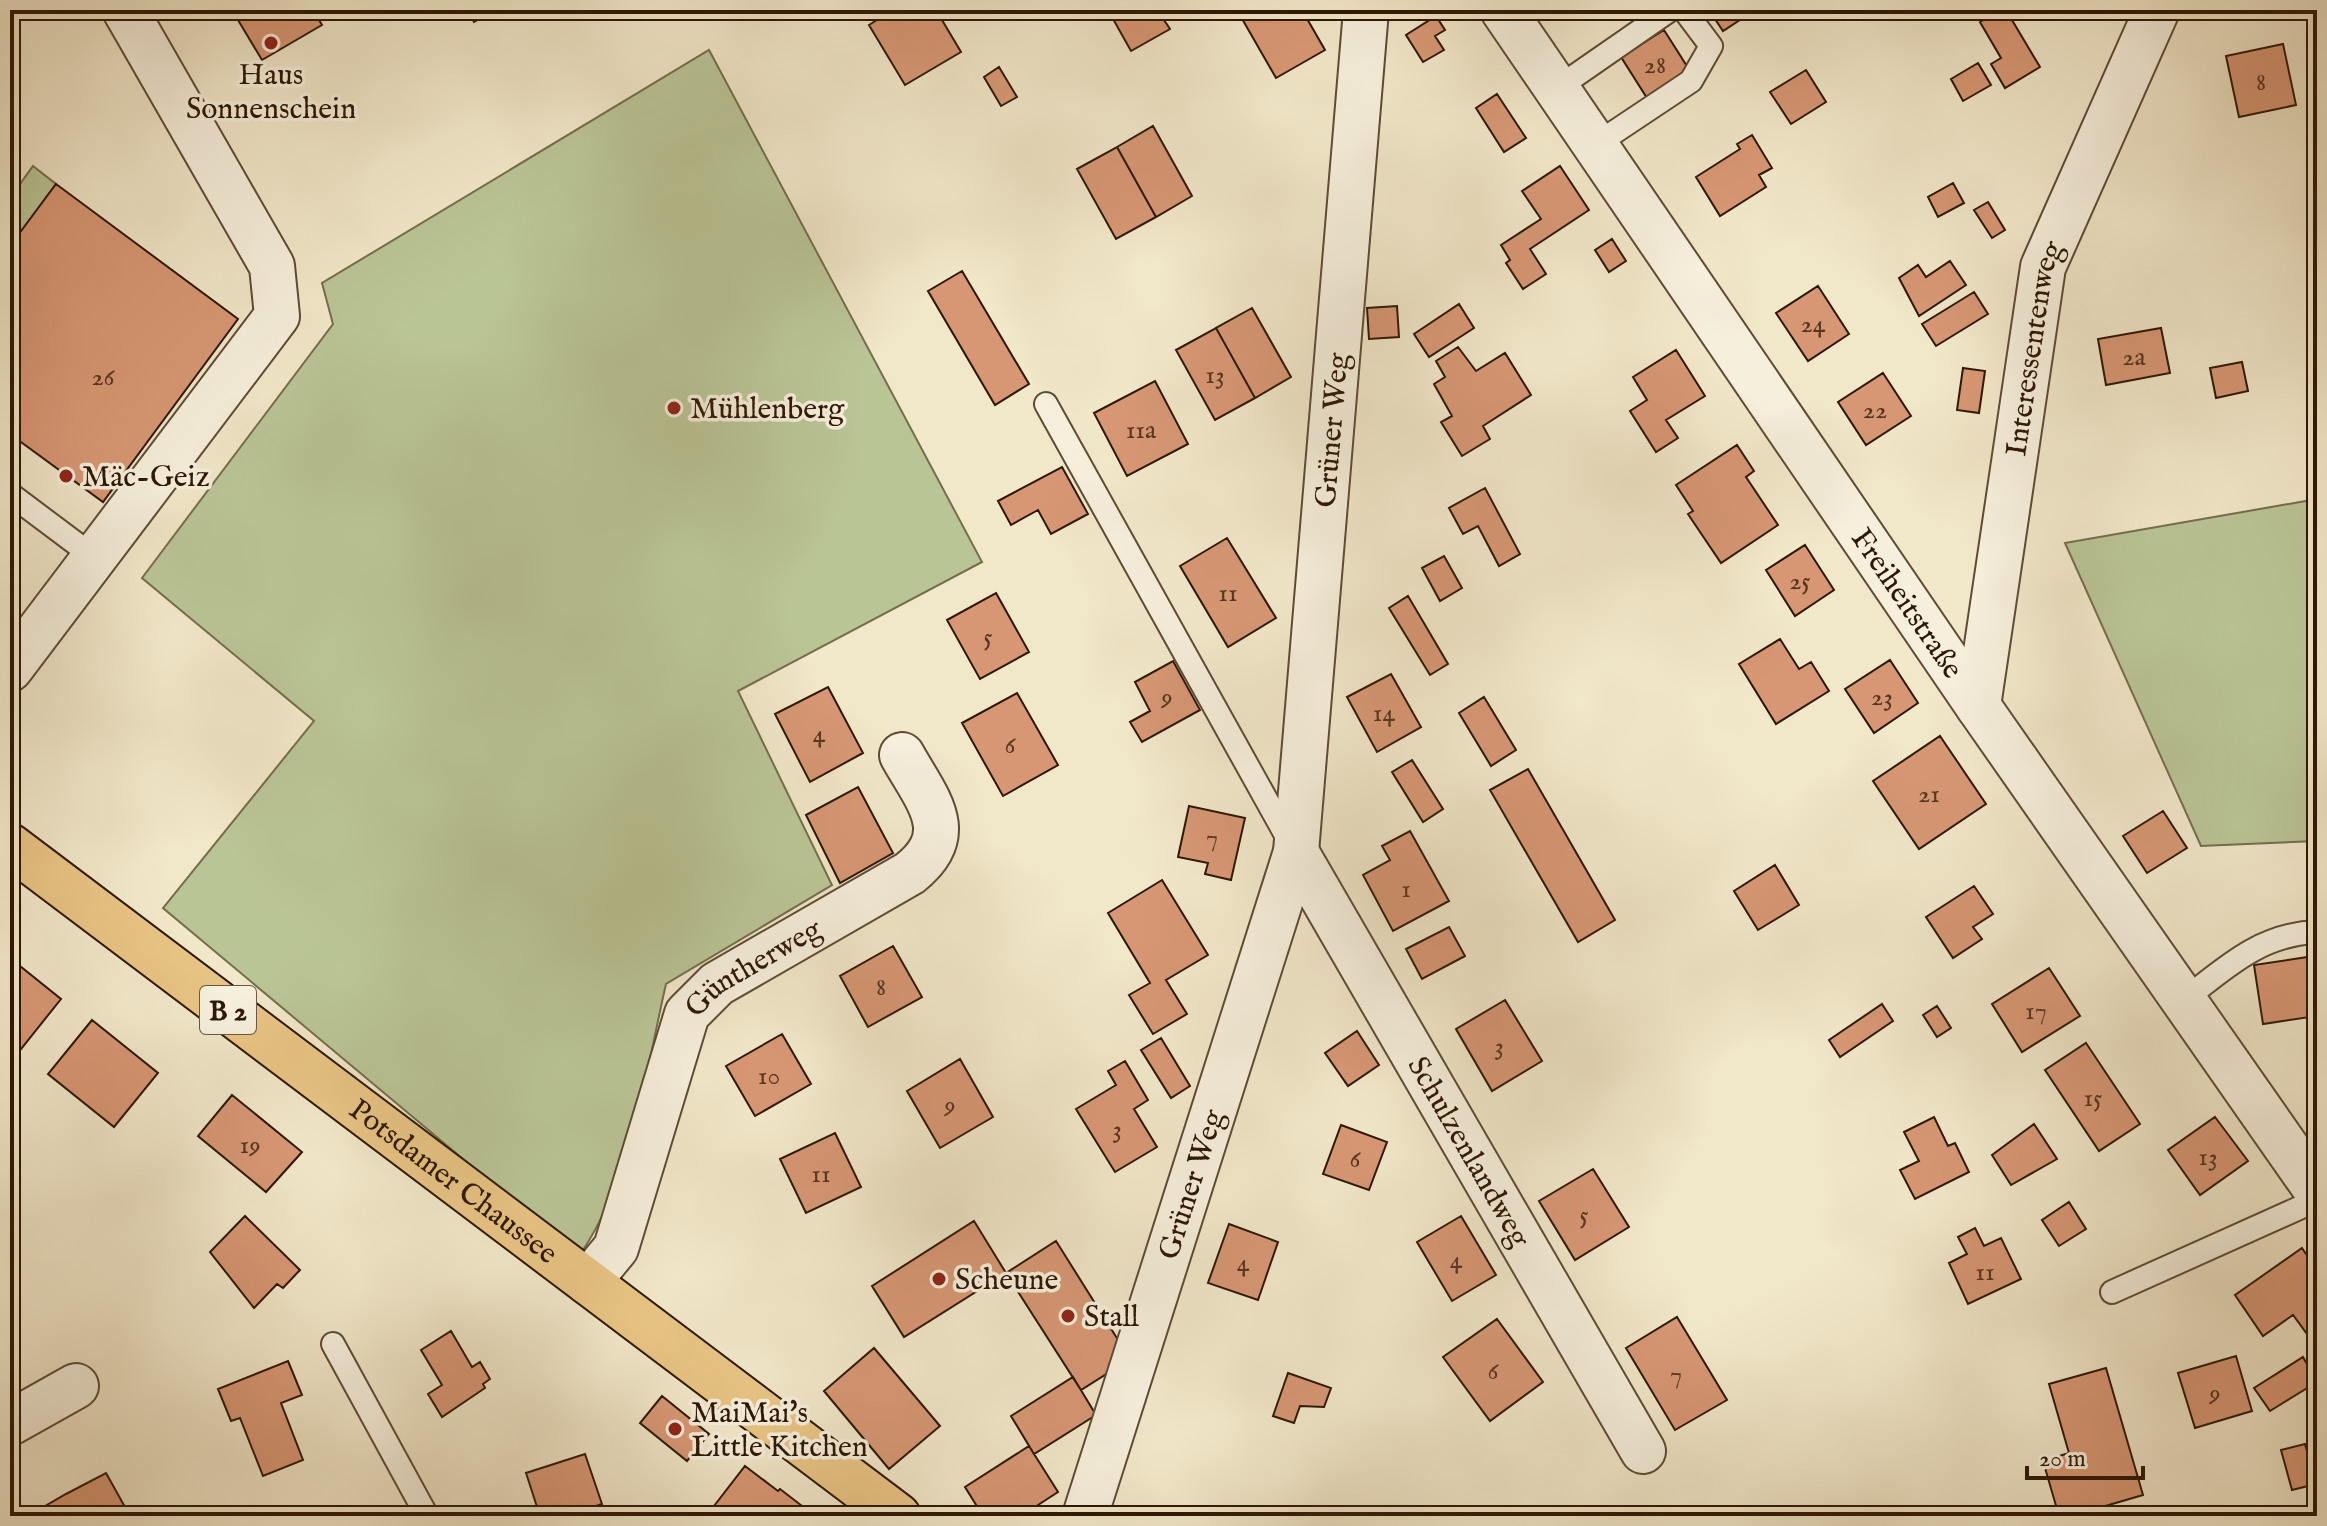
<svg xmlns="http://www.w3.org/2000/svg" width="2327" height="1526" font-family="'IM FELL English',serif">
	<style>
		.green { fill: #bac596; stroke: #746e4d; stroke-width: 2 }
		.building { fill: #d79774; stroke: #2d1704; stroke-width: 2 }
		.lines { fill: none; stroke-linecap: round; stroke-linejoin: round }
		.service-casing { stroke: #5e4b35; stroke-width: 26 }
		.minor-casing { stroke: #5e4b35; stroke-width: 48 }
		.primary-casing { stroke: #2d1704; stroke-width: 48 }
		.service { stroke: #f6efdc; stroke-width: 22 }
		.minor { stroke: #f6efdc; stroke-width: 44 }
		.primary { stroke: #e8c484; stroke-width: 44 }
		.poi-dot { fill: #8f2418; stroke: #f6efdc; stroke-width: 3 }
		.labels { text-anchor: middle; stroke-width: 7; stroke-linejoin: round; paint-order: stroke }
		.number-label { font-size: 26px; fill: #583720 }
		.shield { fill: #f6efdc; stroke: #695845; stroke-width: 2 }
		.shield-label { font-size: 28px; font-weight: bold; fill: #2d1704 }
		.poi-label { font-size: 30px; fill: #2d1704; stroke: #f6efdc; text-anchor: start }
		.street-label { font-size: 30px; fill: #2d1704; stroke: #f6efdc }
	</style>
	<rect width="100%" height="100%" fill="#f1e7c9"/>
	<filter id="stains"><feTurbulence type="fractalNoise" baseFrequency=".0025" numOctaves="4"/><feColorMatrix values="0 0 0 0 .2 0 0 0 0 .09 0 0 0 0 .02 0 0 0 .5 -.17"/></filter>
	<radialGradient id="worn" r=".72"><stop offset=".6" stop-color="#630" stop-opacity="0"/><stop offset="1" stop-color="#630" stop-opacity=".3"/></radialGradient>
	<path class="green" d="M709,50L982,562L738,691L832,885L666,984C645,1075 633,1178 579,1256L163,908L314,721L142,578L333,324L322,283Z
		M33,166L56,184L10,246V198Z
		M2317,499V841L2201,846L2065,543Z"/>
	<path class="building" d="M232,10H313L322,25L262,60Z
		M467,10H496L474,22Z
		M893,10H936L961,52L905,85L869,25Z
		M1108,10H1181L1164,20L1170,29L1131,51Z
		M1237,10H1302L1325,50L1276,78Z
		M1709,10H1755L1723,31Z
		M2001,10H2006L2040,67L2005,88L1991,64L2001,58L1980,22Z
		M1436,16L1445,30L1435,36L1444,50L1423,62L1406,35Z
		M1664,30L1690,71L1647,98L1621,57Z
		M2283,44L2296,105L2239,117L2226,56Z
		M1978,63L1991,85L1963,101L1951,79Z
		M999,67L1017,97L1001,106L984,77Z
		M1806,70L1826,102L1791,124L1770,92Z
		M1497,94L1526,138L1504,152L1476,108Z
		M1153,126L1192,196L1156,217L1117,147Z
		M1752,135L1772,168L1759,175L1766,187L1720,216L1696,177L1740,149L1737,144Z
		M1117,147L1156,217L1116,239L1077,169Z
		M1560,166L1589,210L1530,249L1546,274L1523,289L1506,263L1510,260L1501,245L1541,219L1522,191Z
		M1953,183L1964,203L1938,217L1928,197Z
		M56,184L238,319L103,502L10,434V246Z
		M1988,202L2005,230L1992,238L1974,210Z
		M1612,239L1626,261L1609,272L1595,250Z
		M1950,261L1966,285L1919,316L1899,278L1918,265L1926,277Z
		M962,271L1029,384L995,405L928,291Z
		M1818,286L1849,334L1808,361L1776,313Z
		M1974,292L1988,314L1936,346L1922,324Z
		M1459,304L1474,328L1429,357L1414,334Z
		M1397,306L1399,337L1369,339L1367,308Z
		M1252,308L1291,377L1255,398L1216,328Z
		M1216,328L1255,398L1215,420L1176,350Z
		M2161,328L2170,373L2106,385L2098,339Z
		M1458,347L1476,371L1505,353L1531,395L1483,426L1490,439L1462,456L1441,422L1452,416L1434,384L1445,377L1436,361Z
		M1676,350L1705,396L1666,420L1678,438L1656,452L1630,411L1647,400L1633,377Z
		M2242,362L2248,391L2216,398L2210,368Z
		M1963,368L1985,371L1979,413L1957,410Z
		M1883,373L1911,416L1866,445L1838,402Z
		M1155,381L1188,444L1127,476L1094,413Z
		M1737,445L1754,471L1746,477L1778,525L1721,563L1688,514L1693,511L1676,485Z
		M1062,467L1088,514L1051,534L1038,510L1011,525L998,501Z
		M1485,488L1520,554L1499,566L1478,526L1463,534L1449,508Z
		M1227,538L1276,618L1228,647L1180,566Z
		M1805,545L1834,590L1795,616L1766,570Z
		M1444,556L1462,588L1440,601L1422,568Z
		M996,593L1029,652L980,679L947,620Z
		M1408,596L1448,664L1430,675L1389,608Z
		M1780,639L1799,669L1811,662L1829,691L1776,724L1739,664Z
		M1890,660L1918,703L1874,733L1845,689Z
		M1173,661L1200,710L1142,742L1130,722L1150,711L1135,682Z
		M1391,674L1421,727L1377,752L1347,697Z
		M828,687L863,753L810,782L775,714Z
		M1017,693L1058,765L1003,796L962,723Z
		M1484,697L1516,750L1491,766L1459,713Z
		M1940,736L1986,804L1919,849L1873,781Z
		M1412,760L1443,809L1423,822L1392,772Z
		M1528,769L1615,920L1578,942L1490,790Z
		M858,787L893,853L840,883L806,815Z
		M1189,806L1245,818L1231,880L1205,874L1208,863L1178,857Z
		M2163,811L2187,848L2147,873L2123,836Z
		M1410,831L1449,901L1393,931L1363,875L1390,860L1382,846Z
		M1775,865L1799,905L1758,930L1734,891Z
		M1162,880L1208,955L1166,980L1187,1014L1153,1034L1129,995L1150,983L1108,913Z
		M1974,886L1993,914L1973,927L1982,939L1953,958L1926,917Z
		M1449,927L1465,956L1422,979L1406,949Z
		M893,946L922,997L868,1027L840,976Z
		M2314,956L2317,1016L2263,1024L2254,965Z
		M10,958L61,999L17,1054L10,1048Z
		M2049,968L2080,1016L2022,1052L1992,1004Z
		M1505,1000L1542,1061L1492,1091L1456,1029Z
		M1882,1004L1893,1021L1840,1057L1829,1040Z
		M1937,1006L1951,1028L1937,1037L1923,1015Z
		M92,1020L158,1073L114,1127L48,1074Z
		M1357,1031L1379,1065L1348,1086L1325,1053Z
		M782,1034L811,1084L755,1116L726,1066Z
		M1161,1038L1190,1086L1171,1098L1141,1050Z
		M2086,1043L2140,1124L2099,1151L2045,1070Z
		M960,1059L993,1117L940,1148L907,1091Z
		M1125,1061L1148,1100L1134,1109L1157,1147L1115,1172L1076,1109L1116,1085L1108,1071Z
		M232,1095L302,1152L266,1192L198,1136Z
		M1934,1117L1948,1146L1955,1143L1969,1172L1915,1199L1900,1170L1919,1161L1904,1132Z
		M2215,1117L2248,1161L2200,1195L2168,1150Z
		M2034,1124L2057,1159L2011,1185L1992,1155Z
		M1341,1125L1387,1142L1369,1190L1323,1174Z
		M835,1133L861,1187L806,1213L780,1159Z
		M1593,1169L1629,1227L1575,1260L1539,1201Z
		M2069,1202L2086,1229L2059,1246L2042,1220Z
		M245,1216L300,1270L283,1288L277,1284L254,1308L210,1252Z
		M1461,1216L1496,1275L1452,1301L1417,1242Z
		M974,1221L1006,1273L904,1337L872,1286Z
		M1229,1224L1278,1242L1258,1300L1208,1283Z
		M1975,1228L1984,1246L2001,1238L2021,1279L1968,1304L1949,1263L1967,1254L1958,1237Z
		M1056,1241L1130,1359L1081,1390L1006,1273Z
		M2302,1248L2317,1270L2315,1345L2293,1315L2263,1336L2235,1295Z
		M1677,1317L1727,1400L1675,1430L1626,1348Z
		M1497,1319L1543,1382L1490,1421L1443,1357Z
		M451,1331L472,1367L480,1362L490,1379L483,1384L485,1388L442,1417L428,1394L442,1385L421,1350Z
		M874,1348L940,1426L889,1469L824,1391Z
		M2236,1356L2252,1411L2195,1428L2178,1373Z
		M2303,1357L2317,1382L2270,1411L2254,1388Z
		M288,1361L302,1395L281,1403L303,1460L263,1476L240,1418L231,1421L218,1389Z
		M2106,1368L2143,1495L2071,1516H2059L2043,1461L2069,1453L2049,1384Z
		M1288,1373L1331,1388L1324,1407L1300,1406L1294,1423L1273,1416Z
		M1073,1377L1096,1415L1034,1454L1011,1416Z
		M662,1396L709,1434L687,1461L640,1423Z
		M2305,1444L2316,1484L2292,1490L2281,1450Z
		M1029,1446L1058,1492L1021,1516H983L965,1487Z
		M585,1454L602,1504L566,1516H540L526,1473Z
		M745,1466L778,1491L780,1489L815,1516H727L714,1506Z
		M106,1473L130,1516H28L66,1494Z
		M1146,1507L1186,1510V1516H1146Z"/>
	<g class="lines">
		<g class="service-casing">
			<path id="service" d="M1556,89L1670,10
				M1595,145L1691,81L1711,46L1684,10
				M1046,404L1291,844
				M10,494L94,557
				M2184,1000C2226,967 2261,934 2317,932
				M2112,1292L2317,1200
				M333,1344L427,1516"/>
		</g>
		<g class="minor-casing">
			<g id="minor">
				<path id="s1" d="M1503,10L1978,706L2317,1191"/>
				<path d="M10,669L277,316L272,266L125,10"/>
				<path id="s2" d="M1978,706L2043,267L2157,10"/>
				<path id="s3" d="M1296,852L1643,1451"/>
				<path id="s4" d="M588,1282L616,1248L687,1014L717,984L910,873C960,833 927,800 902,755"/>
				<path d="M10,1423L76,1386"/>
				<path id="s5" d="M1085,1516L1296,852L1366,10"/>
			</g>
		</g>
		<g class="primary-casing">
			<g id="primary">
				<path id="s6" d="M10,846L898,1516"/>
			</g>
		</g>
		<use href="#service" class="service"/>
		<use href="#minor" class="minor"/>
		<use href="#primary" class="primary"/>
	</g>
	<g class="poi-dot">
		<circle cx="271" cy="43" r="8"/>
		<circle cx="674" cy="408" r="8"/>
		<circle cx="66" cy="476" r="8"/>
		<circle cx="939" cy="1279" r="8"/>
		<circle cx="1068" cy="1316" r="8"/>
		<circle cx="675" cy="1429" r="8"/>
	</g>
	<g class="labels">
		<g class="number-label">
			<text x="1655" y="73">28</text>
			<text x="2261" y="90">8</text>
			<text x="1813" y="332">24</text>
			<text x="2134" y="365">2a</text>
			<text x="1215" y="383">13</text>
			<text x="103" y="385">26</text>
			<text x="1875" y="418">22</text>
			<text x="1141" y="438">11a</text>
			<text x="1800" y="589">25</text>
			<text x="1228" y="601">11</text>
			<text x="988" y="645">5</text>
			<text x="1167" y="705">9</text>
			<text x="1882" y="705">23</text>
			<text x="1384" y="721">14</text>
			<text x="819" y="742">4</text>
			<text x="1010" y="753">6</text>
			<text x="1929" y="802">21</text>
			<text x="1212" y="846">7</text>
			<text x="1406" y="897">1</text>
			<text x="881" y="995">8</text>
			<text x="2036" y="1019">17</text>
			<text x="1499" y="1054">3</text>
			<text x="769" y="1084">10</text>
			<text x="2093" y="1106">15</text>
			<text x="950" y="1113">9</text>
			<text x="1117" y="1137">3</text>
			<text x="250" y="1153">19</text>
			<text x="2208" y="1165">13</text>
			<text x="1355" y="1167">6</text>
			<text x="821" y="1182">11</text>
			<text x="1584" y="1223">5</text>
			<text x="1456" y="1268">4</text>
			<text x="1243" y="1271">4</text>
			<text x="1985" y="1280">11</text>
			<text x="1493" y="1379">6</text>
			<text x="1676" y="1383">7</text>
			<text x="2215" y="1401">9</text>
		</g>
		<rect class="shield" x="200" y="986" width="56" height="48" rx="6"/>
		<g class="shield-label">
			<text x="228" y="1020">B 2</text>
		</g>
		<g class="poi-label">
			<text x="271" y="84" text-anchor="middle">Haus<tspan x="271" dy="34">Sonnenschein</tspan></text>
			<text x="690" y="418">Mühlenberg</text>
			<text x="82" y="486">Mäc-Geiz</text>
			<text x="955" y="1289">Scheune</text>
			<text x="1084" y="1326">Stall</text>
			<text x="691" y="1422">MaiMai's<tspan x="691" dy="34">Little Kitchen</tspan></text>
		</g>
		<g class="street-label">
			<text dy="10" stroke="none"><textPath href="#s2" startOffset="362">Interessentenweg</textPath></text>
			<text dy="10" stroke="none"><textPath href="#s5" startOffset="1120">Grüner Weg</textPath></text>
			<text dy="10" stroke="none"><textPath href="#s1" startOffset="718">Freiheitstraße</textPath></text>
			<text dy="10" stroke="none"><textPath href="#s4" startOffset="370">Güntherweg</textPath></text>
			<text dy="10" stroke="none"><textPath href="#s3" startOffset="346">Schulzenlandweg</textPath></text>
			<text dy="10" stroke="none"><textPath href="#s6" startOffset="556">Potsdamer Chaussee</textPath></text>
			<text dy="10" stroke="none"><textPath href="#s5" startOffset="348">Grüner Weg</textPath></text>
		</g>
	</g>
	<rect width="2327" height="1526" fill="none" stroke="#f1e7c9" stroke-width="40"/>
	<rect x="12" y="12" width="2303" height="1502" fill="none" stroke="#2d1704" stroke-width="4"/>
	<rect x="20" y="20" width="2287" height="1486" fill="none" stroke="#2d1704" stroke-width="2"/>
	<path d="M2027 1466v12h116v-12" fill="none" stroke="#2d1704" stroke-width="4"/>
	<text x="2039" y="1466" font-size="24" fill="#2d1704" stroke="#f6efdc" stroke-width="6" paint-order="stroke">20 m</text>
	<rect width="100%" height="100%" filter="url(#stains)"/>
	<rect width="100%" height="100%" fill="url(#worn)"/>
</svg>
